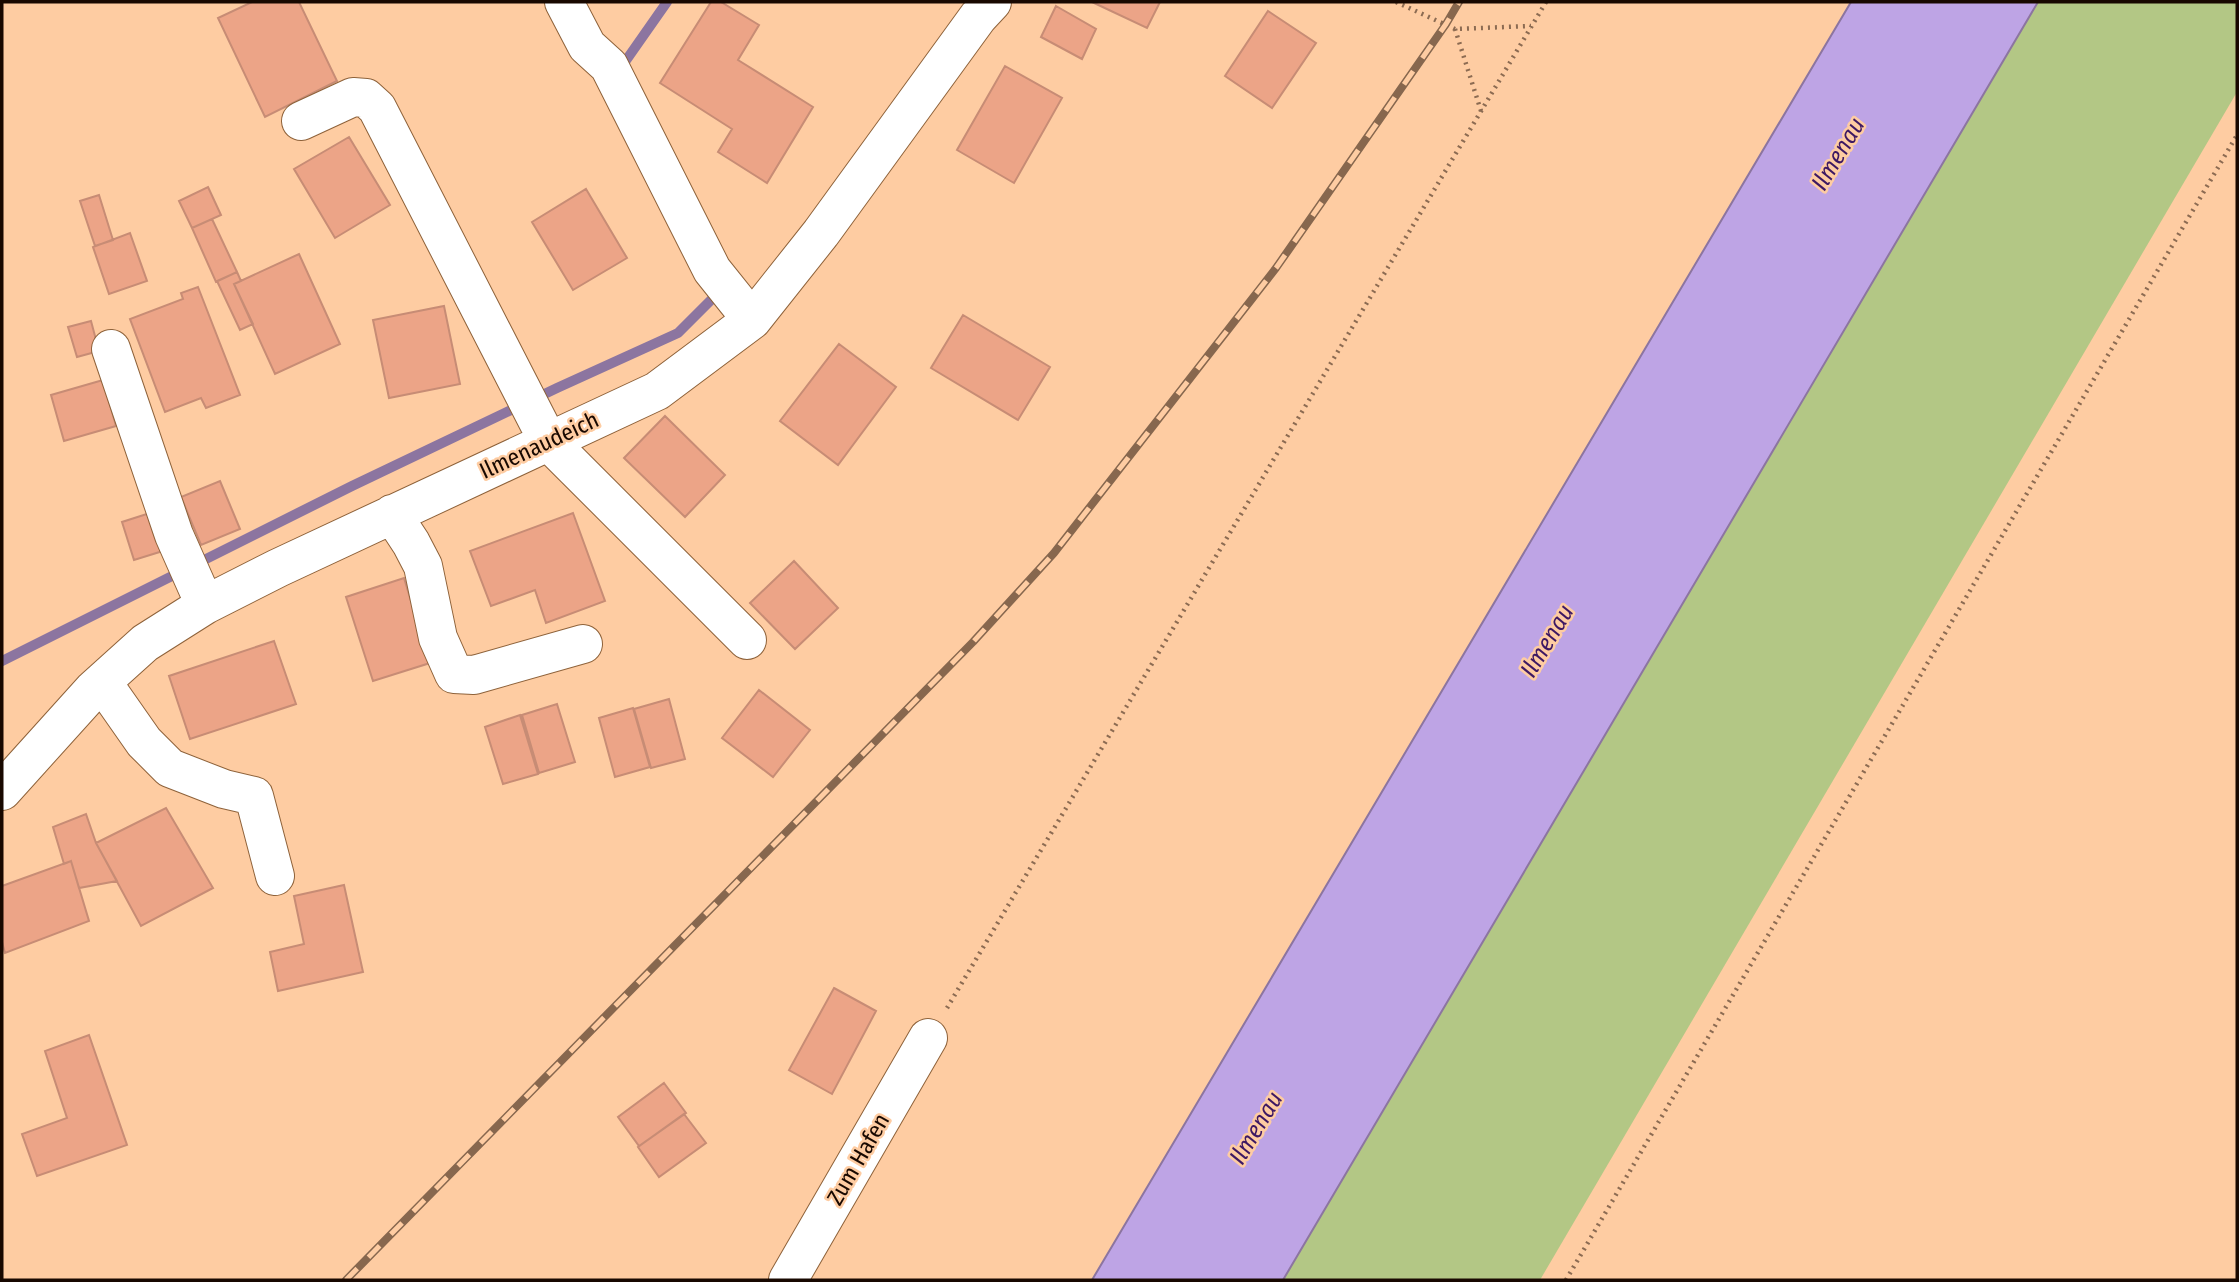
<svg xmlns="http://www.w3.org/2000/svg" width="2239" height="1282" font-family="'Fira Sans Condensed',sans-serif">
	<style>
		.green { fill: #b3c785 }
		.water { fill: #bea4e5; stroke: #8c75a0; stroke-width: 2 }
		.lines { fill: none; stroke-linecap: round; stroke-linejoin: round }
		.stream { stroke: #8c75a0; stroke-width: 10 }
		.building { fill: #eca487; stroke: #c78c75; stroke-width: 2 }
		.minor-casing { stroke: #8e623a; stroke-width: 40 }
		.path { stroke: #8c6b52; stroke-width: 4.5; stroke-dasharray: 2 5; stroke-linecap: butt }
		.minor { stroke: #fff; stroke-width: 38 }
		.rail-casing { stroke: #87674e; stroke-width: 8 }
		.rail { stroke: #fecca2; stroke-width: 5; stroke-dasharray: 16; stroke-linecap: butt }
		.labels { text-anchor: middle; stroke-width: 5; stroke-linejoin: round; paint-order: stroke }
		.street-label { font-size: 23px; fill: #180800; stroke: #fecca2 }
		.water-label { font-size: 24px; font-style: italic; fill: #3d1863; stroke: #fecca2 }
	</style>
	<rect width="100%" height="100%" fill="#fecca2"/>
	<path class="green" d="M2038,2H2237V92L1540,1280H1283Z"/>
	<path class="water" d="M1851,2H2038L1283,1280H1092Z"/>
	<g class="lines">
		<path class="stream" d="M620,69L667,2
			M2,661L352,486L557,388L678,333L721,290"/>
	</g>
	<path class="building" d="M252,2H299L337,81L265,117L218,18Z
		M711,2H721L759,25L738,60L813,107L767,183L718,152L732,129L660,83Z
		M1092,2H1160L1147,28Z
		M1056,6L1096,29L1082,59L1041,37Z
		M1268,11L1316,43L1272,108L1225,76Z
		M1005,66L1062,98L1014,183L957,150Z
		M349,137L390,205L335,238L294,169Z
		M208,187L221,215L192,228L179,201Z
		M586,189L627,258L573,290L532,222Z
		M99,195L113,240L95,246L80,201Z
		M212,219L237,272L216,282L192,228Z
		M130,233L147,281L109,294L93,247Z
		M299,254L340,344L275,374L234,284Z
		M237,272L241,281L234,284L253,324L240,330L217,281Z
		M198,287L240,395L206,408L201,398L165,412L130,319L183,299L181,293Z
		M444,306L460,384L389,398L373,320Z
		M963,315L1050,367L1018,420L931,368Z
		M91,321L99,351L77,357L68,327Z
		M839,344L896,387L838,465L780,421Z
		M103,380L116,426L64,441L51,395Z
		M665,416L725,475L685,517L624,458Z
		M220,481L240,529L201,545L181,497Z
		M153,512L166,550L134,560L122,522Z
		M573,513L605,601L546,623L535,590L491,606L470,551Z
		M794,561L838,608L795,649L750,603Z
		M404,578L430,663L373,681L346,597Z
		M274,641L296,704L190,739L169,676Z
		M759,690L810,730L773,777L722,738Z
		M669,699L685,759L651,768L634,709Z
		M557,704L575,762L539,773L522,715Z
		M633,708L650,767L615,777L599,718Z
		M520,715L538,774L503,784L485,727Z
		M166,808L213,888L141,926L96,843Z
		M86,814L96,843L117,881L79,888L71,861L64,864L53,827Z
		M71,861L89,921L5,953L2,942V886Z
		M344,885L363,972L278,991L270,952L304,944L294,896Z
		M834,988L876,1011L832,1094L789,1070Z
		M89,1035L127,1145L37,1176L22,1134L67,1118L45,1051Z
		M664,1083L686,1113L639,1146L618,1117Z
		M684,1114L706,1143L659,1177L638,1147Z"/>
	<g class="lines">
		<g class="minor-casing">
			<path id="minor" d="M564,2L587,46L609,66L712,270L752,320
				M301,121L353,97L366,98L377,108L548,441L747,640
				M111,349L174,535L205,605
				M392,514L411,543L423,566L438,638L454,674L474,675L583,644
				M102,682L144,742L170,768L224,789L254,796L275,876
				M2,791L94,689L145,643L205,605L278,568L657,391L752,320L821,233L978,17L992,2
				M788,1280L928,1038"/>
		</g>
		<path class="path" d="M1396,2L1455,29
			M1481,111L1455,29L1531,26
			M947,1008L1546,2
			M1566,1280L2237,135"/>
		<use href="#minor" class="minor"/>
		<g class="rail-casing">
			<path id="rail" d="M346,1280L973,642L1054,553L1276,268L1446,24L1459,2"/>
		</g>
		<use href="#rail" class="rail"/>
	</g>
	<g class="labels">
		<g class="street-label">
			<text transform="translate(539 445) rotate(-25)" y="8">Ilmenaudeich</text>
			<text transform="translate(858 1159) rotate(-60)" y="8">Zum Hafen</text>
		</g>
		<g class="water-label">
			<text transform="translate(1838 154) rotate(-59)" y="8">Ilmenau</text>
			<text transform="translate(1547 641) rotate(-59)" y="8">Ilmenau</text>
			<text transform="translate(1256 1128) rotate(-59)" y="8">Ilmenau</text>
		</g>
	</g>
	<rect width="2239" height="1282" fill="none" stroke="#180800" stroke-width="7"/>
</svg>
